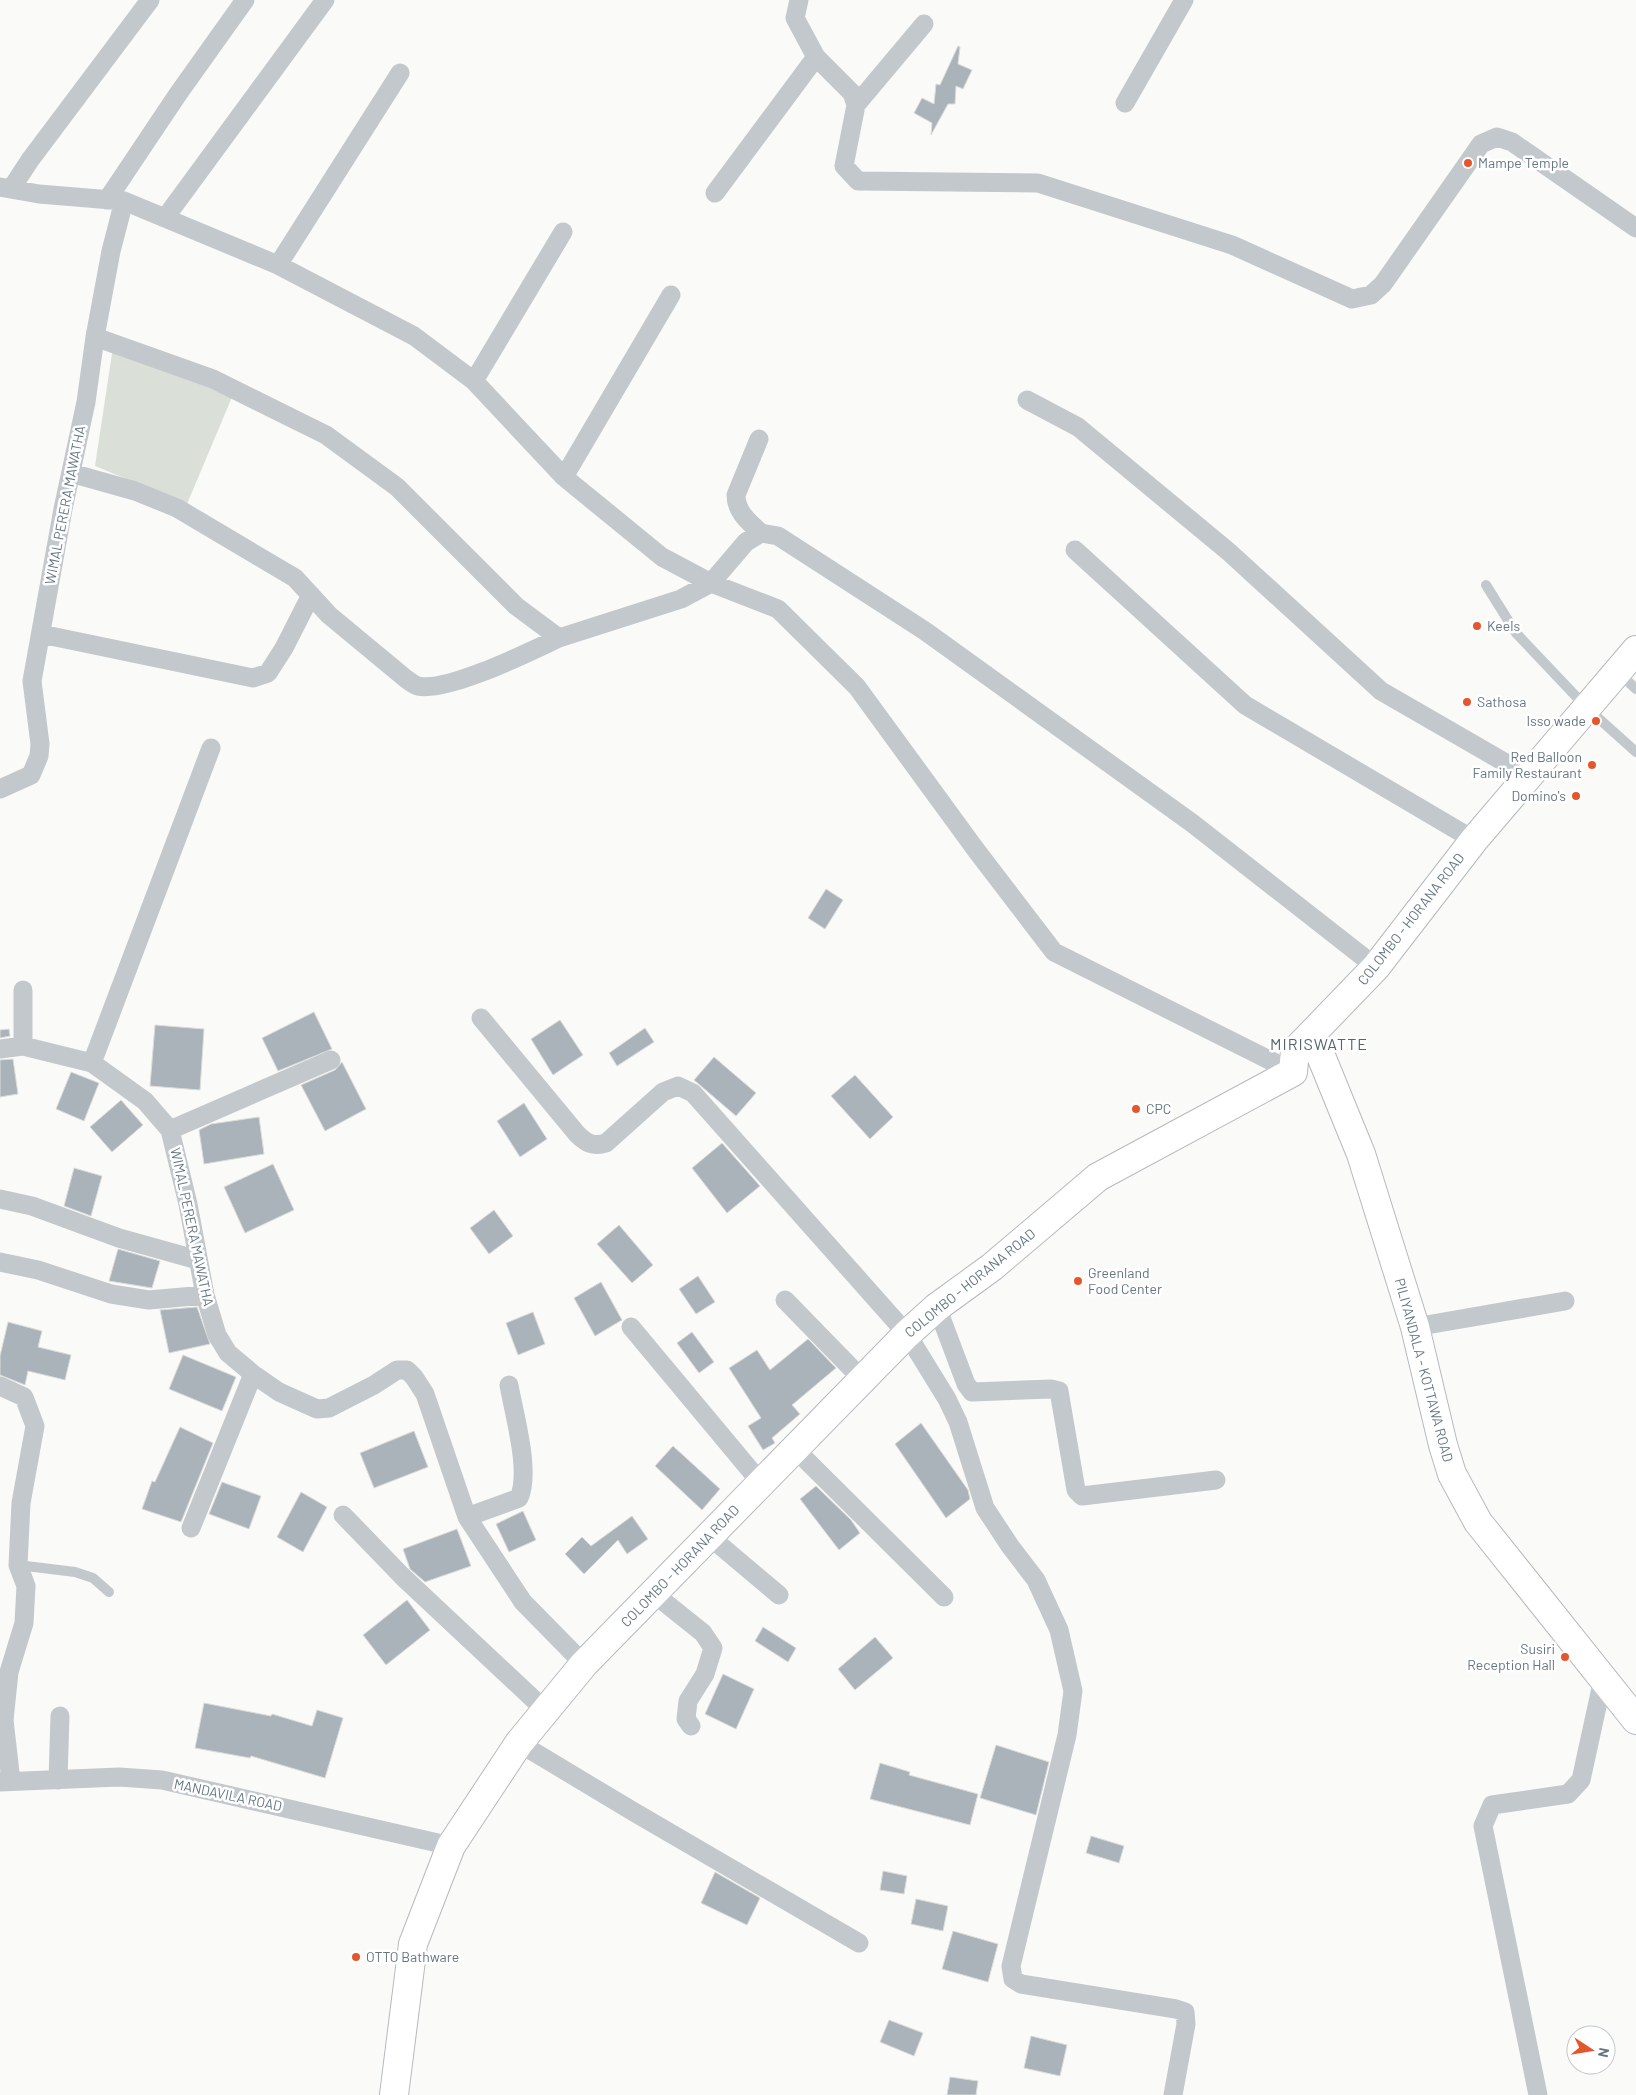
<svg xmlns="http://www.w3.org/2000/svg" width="1636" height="2095" font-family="Barlow,sans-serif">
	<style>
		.green { fill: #dadfd7 }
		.building { fill: #aab3b9; stroke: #dcdcda }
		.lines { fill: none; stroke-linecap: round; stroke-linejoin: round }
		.primary-casing { stroke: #b5babe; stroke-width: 30 }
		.service { stroke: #c3c8cc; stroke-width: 10 }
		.minor { stroke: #c3c8cc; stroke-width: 19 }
		.primary { stroke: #fff; stroke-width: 28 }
		.poi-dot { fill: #e4572e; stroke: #fff; stroke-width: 2 }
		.labels { text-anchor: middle; stroke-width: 5; stroke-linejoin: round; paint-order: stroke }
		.poi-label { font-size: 14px; fill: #657683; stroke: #fff; text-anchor: start }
		.street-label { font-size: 14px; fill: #657683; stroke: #fff }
		.quarter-label { font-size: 16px; letter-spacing: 1px; fill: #57646e; stroke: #fff }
	</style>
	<rect width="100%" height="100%" fill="#fafaf8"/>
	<path class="green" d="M113,347L235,390L187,504L95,466Z"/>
	<path class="building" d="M958,46L960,47L958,64L972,70L963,89L956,86L955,104H948L931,135L932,123L914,113L922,98L934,104L936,84L940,85Z
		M826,889L843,900L825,929L808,918Z
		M314,1012L332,1049L278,1071L262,1038Z
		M560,1020L583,1055L553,1075L531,1039Z
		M155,1025L204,1029L200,1090L150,1086Z
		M645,1028L654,1042L617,1066L609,1053Z
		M9,1029L10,1036L0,1038V1030Z
		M714,1057L756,1093L736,1116L694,1080Z
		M13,1059L18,1094L0,1097V1060Z
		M342,1062L366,1109L325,1131L301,1085L335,1070Z
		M71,1072L99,1083L84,1121L56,1109Z
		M855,1075L893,1117L870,1139L831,1096Z
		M121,1100L143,1125L112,1152L90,1127Z
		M524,1103L547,1139L520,1157L497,1121Z
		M259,1117L264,1154L204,1164L199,1130L211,1124Z
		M722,1143L760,1186L727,1213L692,1168Z
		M273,1164L294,1210L245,1233L224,1187Z
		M74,1168L102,1176L91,1216L64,1206Z
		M494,1210L513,1236L489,1254L470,1228Z
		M619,1225L653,1265L632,1283L597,1244Z
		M118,1249L160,1261L152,1288L109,1281Z
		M698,1276L715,1302L696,1314L679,1289Z
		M601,1282L622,1320L595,1336L574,1298Z
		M197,1307L210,1344L169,1353L160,1310Z
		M533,1312L545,1344L518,1355L506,1323Z
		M8,1322L42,1331L38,1347L71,1355L65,1380L28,1371L25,1385L0,1375V1356Z
		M692,1332L714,1362L699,1373L677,1343Z
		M808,1339L836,1368L792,1405L800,1414L772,1438L775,1443L763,1450L748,1426L761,1418L729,1368L757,1350L770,1370Z
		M183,1355L236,1377L222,1411L169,1389Z
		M921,1423L968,1490L970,1499L946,1518L895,1444Z
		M180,1427L213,1443L181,1522L142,1509L152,1481L155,1482Z
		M414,1431L428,1467L374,1488L360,1453Z
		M673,1446L720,1489L702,1510L655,1466Z
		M222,1482L261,1496L249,1529L209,1514Z
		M816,1486L851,1520L860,1533L839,1550L800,1499Z
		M301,1492L327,1507L303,1552L277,1537Z
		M523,1511L536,1540L509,1552L496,1524Z
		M632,1516L648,1539L627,1554L618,1540L584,1574L565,1554L582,1537L591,1546Z
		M457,1529L471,1566L425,1582L410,1569L403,1549Z
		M407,1600L430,1630L386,1665L363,1635Z
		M763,1627L796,1648L788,1662L755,1641Z
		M875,1637L893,1658L855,1690L838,1669Z
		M723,1674L754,1689L736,1729L705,1714Z
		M204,1703L271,1716L272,1714L312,1726L317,1710L343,1718L325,1778L251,1756L250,1758L195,1748Z
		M996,1745L1049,1762L1036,1815L980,1798Z
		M880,1763L910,1772L909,1775L978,1794L970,1825L870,1799Z
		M1091,1836L1124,1846L1119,1863L1086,1853Z
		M883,1871L907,1876L904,1894L880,1890Z
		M715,1872L760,1898L747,1925L701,1903Z
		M916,1899L948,1906L943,1931L911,1924Z
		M953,1931L998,1944L988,1982L942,1969Z
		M889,2020L923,2033L914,2056L880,2042Z
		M1031,2036L1067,2045L1060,2076L1024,2068Z
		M950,2077L978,2081L976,2095H947Z"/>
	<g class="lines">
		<g class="primary-casing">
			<path id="primary" d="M1312,1034L1361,1154L1415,1327L1443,1445L1452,1474L1478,1522L1636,1720
				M394,2095L413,1944L451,1846L519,1743L584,1664L907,1334L937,1307L992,1267L1098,1177L1293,1072L1295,1051L1376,967L1474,840L1636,650"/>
		</g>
		<path class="service" d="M1486,585L1516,633L1587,708L1636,752
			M1618,672L1636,689
			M18,1565L75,1572L93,1578L109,1592"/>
		<path class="minor" d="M799,0L795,18L816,57L852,93L856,105L844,166L858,181L1038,183L1232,245L1352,299L1371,295L1383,284L1481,144L1497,137L1512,142L1636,228
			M1125,103L1184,0
			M856,105L924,24
			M0,187L39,194L124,201L278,265L414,336L474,381L564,477L662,557L711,583L778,609L857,687L976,850L1054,952L1293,1072
			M11,189L30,160L150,0
			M715,193L816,57
			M107,200L178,94L245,0
			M165,218L325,0
			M278,265L400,73
			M95,337L213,379L326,435L397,487L516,606L559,638L681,599L711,583L746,542L761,533L778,536L925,631L1192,823L1376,967
			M474,381L563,232
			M1027,400L1078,427L1229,552L1381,691L1504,762L1525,779
			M759,439L736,495C736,512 749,522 761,533
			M71,473L135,491L177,508L295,578L329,615L405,678C409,681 414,685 418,686C447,693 531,651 559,638
			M564,477L671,295
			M1075,550L1245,705L1474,840
			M41,634L253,678L268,673L284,648L311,595
			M0,789L31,775L39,756L40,744L32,681L63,509L86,402L95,337L111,251L124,201
			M481,1018L577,1134C586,1143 593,1147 606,1143L663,1092L678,1086L693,1093L907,1334L947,1399L958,1422L985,1508L1010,1546L1036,1580L1059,1630L1073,1691L1067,1735L1011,1966L1013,1979L1021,1984L1176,2009L1185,2012L1186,2024L1173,2095
			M23,1046V990
			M0,1049L23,1046L92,1063L145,1101L170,1130L188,1204L205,1295L217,1335L228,1353L253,1374L279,1392L317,1409L329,1408L374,1385L397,1370H407L414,1377L425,1394L467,1517L523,1602L584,1664
			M92,1063L211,748
			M170,1130L331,1060
			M0,1199L32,1206L119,1238L198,1260
			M0,1262L38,1270L111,1294L149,1300L205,1295
			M785,1300L863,1380
			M937,1307L966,1384L972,1392L1051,1389L1059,1391L1076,1490L1082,1496L1216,1480
			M631,1327L761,1483
			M1415,1327L1565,1301
			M0,1386L24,1397L35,1426L21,1503L18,1565L26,1586L24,1623L9,1672L4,1720L11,1781
			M795,1449L944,1597
			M343,1515L403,1577L545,1710
			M467,1517L519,1498C531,1471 514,1415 509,1385
			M191,1528L253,1374
			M709,1536L779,1595
			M653,1593L703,1633L713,1648L705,1674L688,1701L686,1719L691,1726
			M519,1743L634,1812L859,1943
			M58,1780L60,1716
			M0,1782L119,1777L162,1780L451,1846
			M1538,2095L1483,1826L1492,1805L1568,1794L1581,1780L1603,1679"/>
		<use href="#primary" class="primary"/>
	</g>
	<g class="poi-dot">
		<circle cx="1468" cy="163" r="5"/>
		<circle cx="1477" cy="626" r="5"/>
		<circle cx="1467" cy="702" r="5"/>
		<circle cx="1596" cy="721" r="5"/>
		<circle cx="1592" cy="765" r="5"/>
		<circle cx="1576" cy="796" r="5"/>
		<circle cx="1136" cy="1109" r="5"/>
		<circle cx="1078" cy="1281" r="5"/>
		<circle cx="1565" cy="1657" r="5"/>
		<circle cx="356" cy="1957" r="5"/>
	</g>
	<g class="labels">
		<g class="poi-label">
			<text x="1478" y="168">Mampe Temple</text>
			<text x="1487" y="631">Keels</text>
			<text x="1477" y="707">Sathosa</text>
			<text x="1586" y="726" text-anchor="end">Isso wade</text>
			<text x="1582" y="762" text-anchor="end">Red Balloon<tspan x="1582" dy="16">Family Restaurant</tspan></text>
			<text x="1566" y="801" text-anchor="end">Domino's</text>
			<text x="1146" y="1114">CPC</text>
			<text x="1088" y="1278">Greenland<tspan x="1088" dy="16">Food Center</tspan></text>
			<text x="1555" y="1654" text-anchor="end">Susiri<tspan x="1555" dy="16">Reception Hall</tspan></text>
			<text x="366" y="1962">OTTO Bathware</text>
		</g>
		<g class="street-label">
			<text transform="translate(65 505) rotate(-79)" y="5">WIMAL PERERA MAWATHA</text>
			<text transform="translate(1411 919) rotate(-52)" y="5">COLOMBO - HORANA ROAD</text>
			<text transform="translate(192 1227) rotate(78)" y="5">WIMAL PERERA MAWATHA</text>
			<text transform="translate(970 1283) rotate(-39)" y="5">COLOMBO - HORANA ROAD</text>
			<text transform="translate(1424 1370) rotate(75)" y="5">PILIYANDALA - KOTTAWA ROAD</text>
			<text transform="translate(680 1566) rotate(-46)" y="5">COLOMBO - HORANA ROAD</text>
			<text transform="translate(228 1795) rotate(12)" y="5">MANDAVILA ROAD</text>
		</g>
		<g class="quarter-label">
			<text x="1319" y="1050">MIRISWATTE</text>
		</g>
	</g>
	<g transform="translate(1591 2050) rotate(102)"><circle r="24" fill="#ffffff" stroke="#c1c8cd"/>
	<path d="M0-4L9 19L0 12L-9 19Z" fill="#e4572e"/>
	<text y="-8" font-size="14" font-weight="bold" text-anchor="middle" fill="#657683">N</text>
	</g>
</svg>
